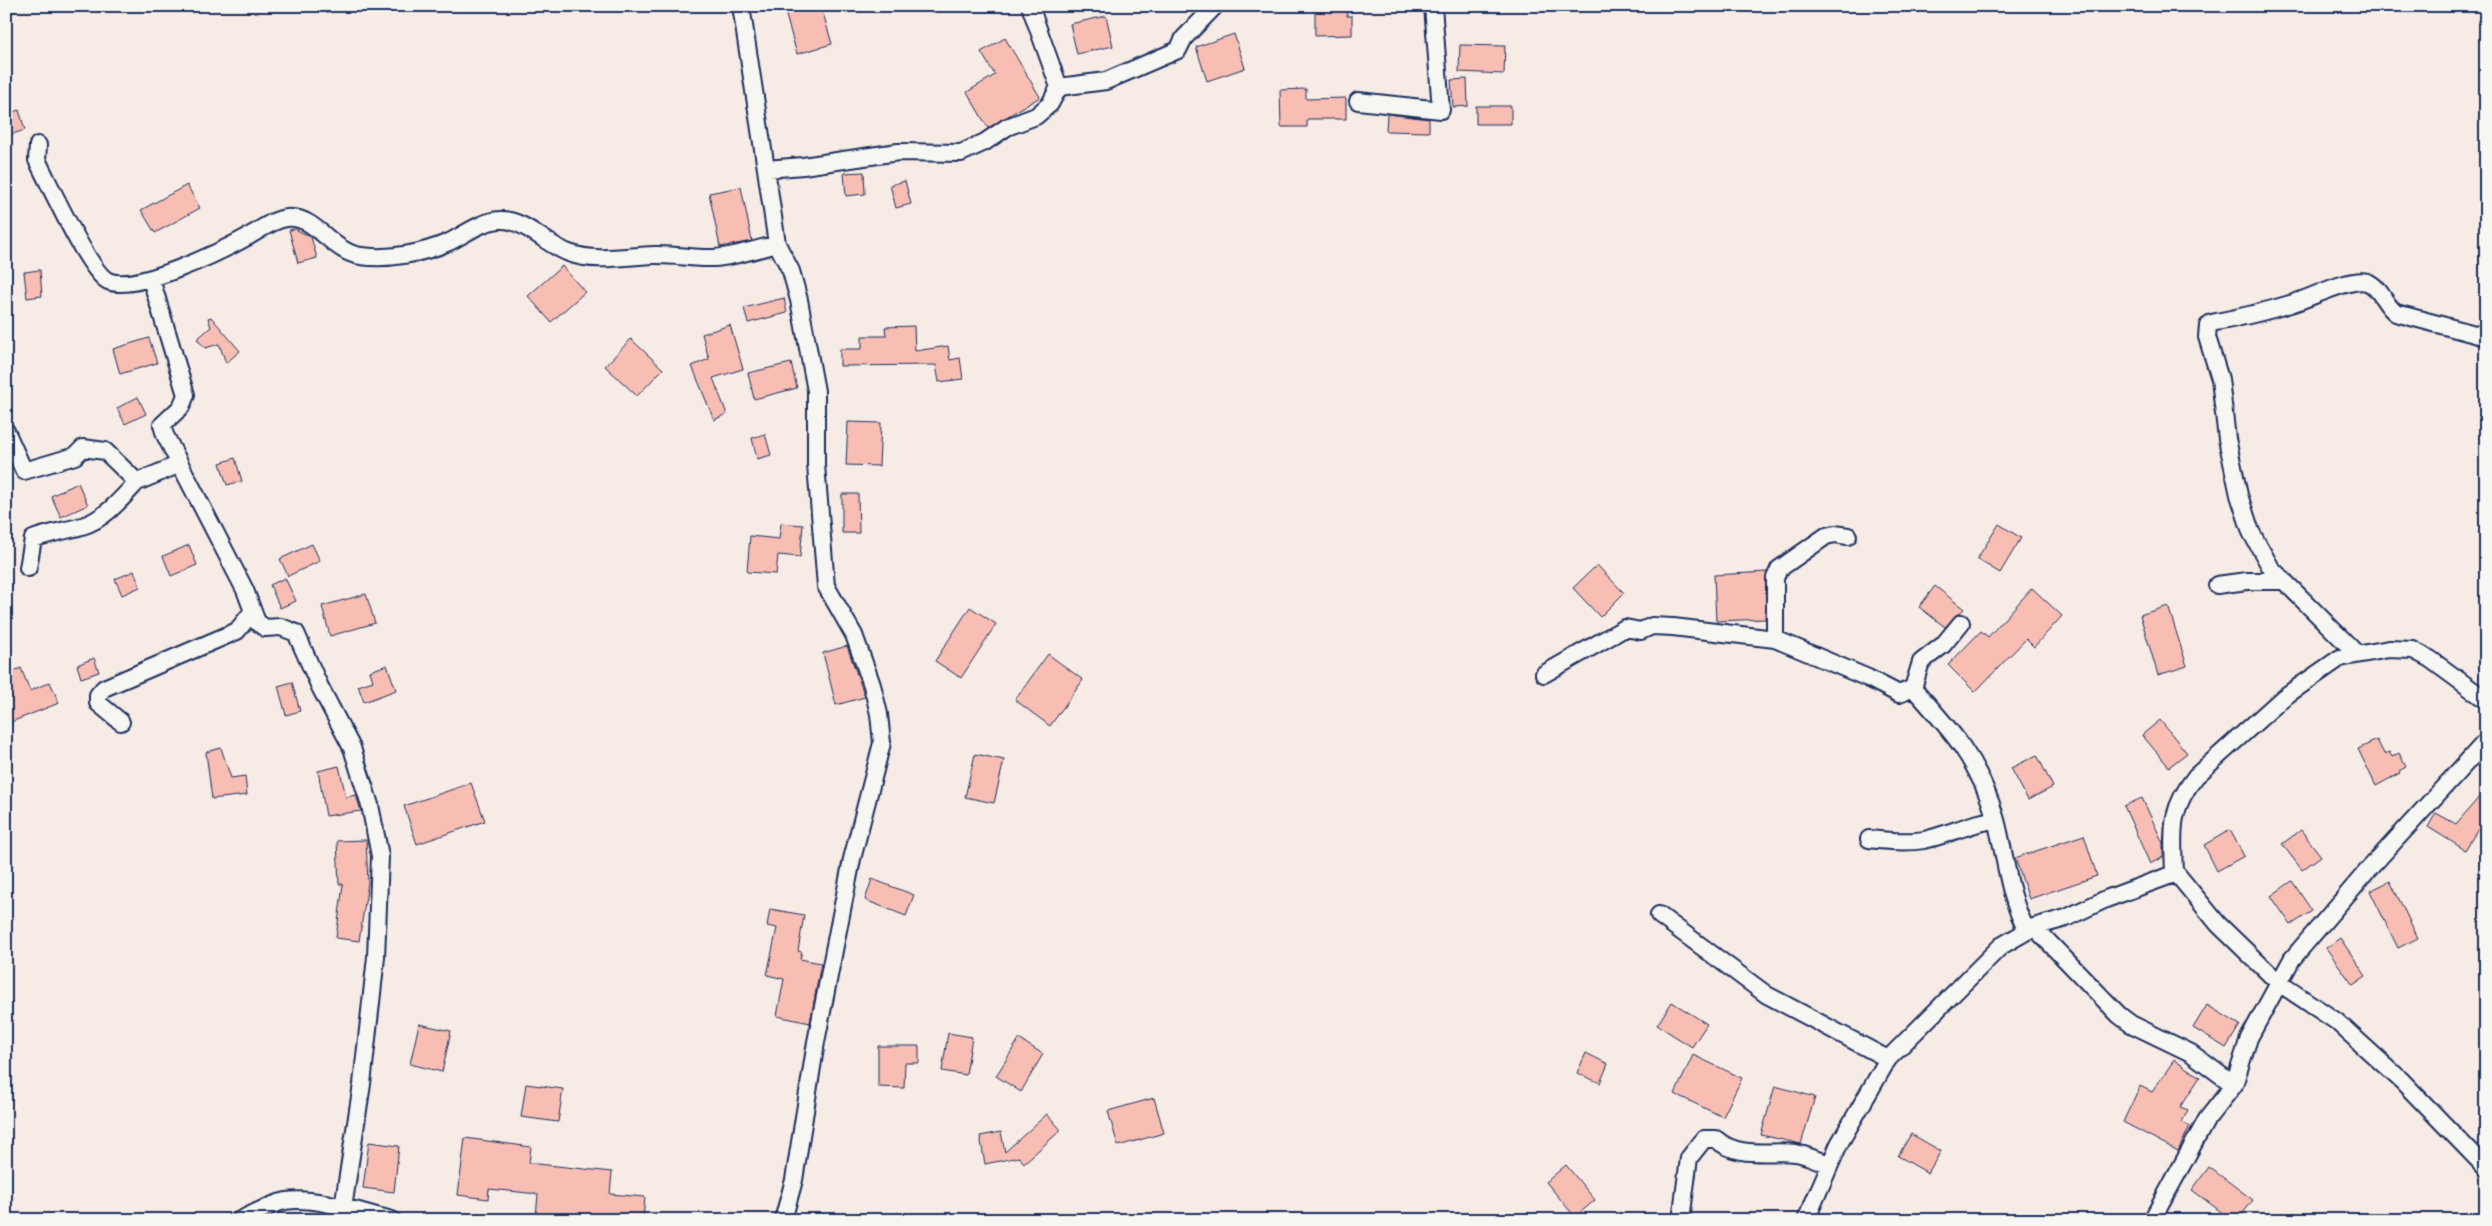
<svg xmlns="http://www.w3.org/2000/svg" width="2492" height="1226" font-family="'Patrick Hand',sans-serif">
	<style>
		.building { fill: #f8bdb3; stroke: #1b2f5e }
		.lines { fill: none; stroke-linecap: round; stroke-linejoin: round }
		.minor-casing { stroke: #1b2f5e; stroke-width: 20 }
		.minor { stroke: #f6f6f2; stroke-width: 16 }
	</style>
	<rect width="100%" height="100%" fill="#f6ebe5"/>
	<filter id="ink" filterUnits="userSpaceOnUse"><feTurbulence type="fractalNoise" baseFrequency=".02" numOctaves="2"/><feDisplacementMap in="SourceGraphic" scale="10" xChannelSelector="R" yChannelSelector="G"/><feConvolveMatrix kernelMatrix="1 2 1 2 8 2 1 2 1" color-interpolation-filters="sRGB"/></filter>
	<g filter="url(#ink)">
		<path class="building" d="M803,6H821L832,44L797,54L785,12Z
			M1315,6H1347V16H1352V35L1315,36Z
			M1106,16L1113,46L1077,54L1070,24Z
			M1234,34L1245,68L1207,81L1196,47Z
			M1005,38L1040,97L988,128L967,92L995,75L981,52Z
			M1460,45L1505,46L1504,74L1459,72Z
			M1467,79L1468,106L1453,107L1451,80Z
			M1306,89V99L1346,98V119H1307V127H1281L1280,90Z
			M1476,106H1511V124H1476Z
			M19,110L25,130L6,136V114Z
			M1387,114L1429,119V132L1386,131Z
			M864,172L865,194L846,196L844,173Z
			M905,181L911,204L896,208L890,185Z
			M187,185L200,208L155,233L141,210Z
			M741,187L752,241L720,247L709,193Z
			M295,229L311,237L317,258L298,263L289,230Z
			M562,266L585,292L551,322L528,296Z
			M40,270L42,296L27,298L24,272Z
			M784,298L787,313L748,323L744,308Z
			M211,317L240,351L226,363L219,344L205,348L197,339L211,327L208,318Z
			M730,325L743,369L713,378L727,414L714,420L692,366L709,359L702,334Z
			M914,326L915,351L948,346L950,360L960,358L963,379L939,382L936,365L840,366V349H862V336H886L885,327Z
			M149,338L157,363L120,374L113,349Z
			M631,339L663,369L637,396L605,366Z
			M791,363L797,388L754,399L748,373Z
			M138,397L146,414L125,424L117,408Z
			M848,422L881,423L879,466L846,465Z
			M765,434L771,455L757,459L752,438Z
			M235,458L242,481L227,485L220,463Z
			M78,483L88,505L61,517L51,496Z
			M842,494H858L859,533H842Z
			M781,523L803,525L800,557L778,555L776,574L747,572L750,536L779,539Z
			M1999,524L2021,538L2000,573L1977,559Z
			M312,544L320,561L288,576L280,559Z
			M189,545L197,565L171,576L163,556Z
			M1597,565L1624,593L1600,617L1573,588Z
			M134,571L140,587L122,595L115,579Z
			M1767,572L1765,619L1716,621L1714,575Z
			M285,578L296,601L280,608L270,585Z
			M1935,586L1964,609L1945,627L1919,607Z
			M2032,588L2062,616L2034,647L2026,639L1975,692L1948,665L1981,631L1988,637Z
			M366,594L375,623L330,636L322,606Z
			M2168,606L2187,666L2158,675L2140,615Z
			M970,607L996,624L961,678L935,661Z
			M847,646L865,697L836,705L823,653Z
			M1048,654L1083,680L1050,726L1015,700Z
			M94,658L99,672L81,678L77,665Z
			M387,665L396,690L364,702L358,686L373,681L370,671Z
			M21,668L30,691L50,682L59,703L6,724V674Z
			M292,682L300,711L286,715L278,686Z
			M2160,720L2187,753L2169,767L2142,735Z
			M2377,740L2384,754L2389,752L2392,757L2399,753L2406,767L2399,771L2400,773L2376,786L2358,749Z
			M221,748L231,778L245,776L247,795L212,799L206,752Z
			M975,754L1004,760L994,803L965,797Z
			M2037,755L2053,787L2028,800L2011,768Z
			M339,766L346,797L356,795L361,811L326,816L318,771Z
			M471,783L485,821L417,844L404,806Z
			M2486,789V831L2480,826L2465,850L2428,827L2436,813L2456,824Z
			M2142,798L2163,843V857L2150,864L2124,806Z
			M2230,830L2244,856L2217,871L2204,845Z
			M2301,830L2321,856L2302,870L2282,844Z
			M2084,835L2097,876L2029,899L2015,858Z
			M366,840L368,883L359,941L336,938L343,884H339L337,841Z
			M872,879L914,895L906,916L865,900Z
			M2292,881L2312,911L2291,925L2271,896Z
			M2390,881L2418,938L2398,948L2370,891Z
			M770,909L804,915L798,951L802,952L800,959L821,963L810,1023L777,1016L784,979L767,975L777,928L767,926Z
			M2340,938L2366,976L2353,985L2326,948Z
			M1672,1002L1707,1024L1692,1047L1657,1025Z
			M2207,1005L2240,1025L2226,1048L2193,1028Z
			M419,1024L451,1031L442,1072L410,1064Z
			M948,1033L972,1037L966,1075L942,1071Z
			M1019,1039L1043,1054L1021,1092L996,1076Z
			M878,1046H919V1063H905L904,1088L878,1087Z
			M1586,1053L1608,1064L1600,1083L1577,1073Z
			M1693,1055L1742,1078L1723,1117L1675,1094Z
			M2174,1060L2200,1077L2180,1107L2188,1110L2182,1122L2190,1126L2178,1151L2123,1122L2140,1086L2152,1092Z
			M526,1084L563,1089L558,1122L521,1117Z
			M1775,1086L1815,1097L1801,1144L1761,1135Z
			M1154,1098L1164,1133L1118,1146L1108,1111Z
			M1047,1114L1061,1130L1024,1163L1019,1157L985,1164L980,1136L1001,1132L1005,1152Z
			M1911,1134L1941,1151L1928,1173L1898,1156Z
			M465,1138L531,1147L529,1163L612,1172L610,1194L645,1197L643,1220H570L536,1217L538,1194L489,1189L488,1199L458,1195Z
			M369,1142L399,1146L394,1192L363,1188Z
			M1566,1165L1595,1200L1575,1217L1546,1182Z
			M2209,1167L2253,1200L2238,1220H2232L2192,1190Z"/>
		<g class="lines">
			<g class="minor-casing">
				<path id="minor" d="M741,6L766,169
					M1030,6L1059,87
					M1358,101L1441,110L1433,6
					M38,145L37,160C49,183 89,272 108,281C136,293 222,251 249,236C260,230 274,219 287,218C316,215 332,253 361,256C389,260 424,253 449,242C466,234 481,221 500,220C523,218 548,246 569,253C596,263 626,256 654,255C674,254 694,259 714,258C734,257 757,249 777,244
					M151,279L186,395L181,407L162,425L165,435L245,590L257,622L265,628L281,627L296,633L320,687L352,748L370,805L380,856L376,957L362,1084L343,1208
					M6,431L24,471L75,456L83,448L105,451L137,482L180,464
					M28,568L33,539C49,533 65,531 82,526C104,520 122,498 137,482
					M2217,585L2247,581H2284
					M1775,639V578L1779,569L1826,536L1835,534L1848,536
					M2357,654L2271,568L2251,532L2239,495L2227,439L2220,379L2207,337L2208,326L2211,323C2238,318 2264,312 2290,304C2309,299 2350,277 2367,282C2381,287 2384,305 2396,313L2486,337
					M1544,674L1625,628L1641,631L1652,626L1673,627L1775,639L1868,678L1899,694L1913,688C1952,731 1980,762 1996,820C2006,857 2008,896 2027,931
					M1913,688L1921,662L1943,645L1961,623
					M121,722L98,703V695L104,688L237,631L253,611
					M1869,839C1887,841 1906,843 1924,840C1949,835 1970,822 1996,820
					M2174,874C2173,832 2168,811 2196,776L2284,697L2340,658L2389,649L2413,650L2430,659L2486,700
					M2174,874H2177L2218,924L2279,983L2336,1021L2402,1081L2486,1168
					M1659,915L1767,995L1888,1059
					M2034,927L2119,1015L2131,1024L2191,1053L2234,1085
					M240,1220C255,1213 270,1204 286,1201C316,1196 362,1213 392,1220
					M783,1220L794,1180L816,1042L852,859L882,743L879,714L872,685L854,635L826,586L816,465V391L799,300L791,271L777,244L766,169L803,166L898,152L961,153L985,142L1007,127L1036,116L1050,104L1059,87L1106,81L1178,50L1184,38L1215,6
					M1681,1220L1689,1158L1704,1139H1716C1738,1159 1769,1150 1796,1153C1807,1155 1819,1161 1830,1164
					M1806,1220L1839,1144L1888,1059L2001,946L2034,927L2066,918L2106,899L2174,874
					M2152,1220L2207,1119L2234,1085L2249,1038L2292,959L2368,870L2486,741"/>
			</g>
			<use href="#minor" class="minor"/>
		</g>
	</g>
	<rect width="2492" height="1226" fill="none" stroke="#f6f6f2" stroke-width="25"/>
	<rect x="12" y="12" width="2467" height="1201" fill="none" stroke="#1b2f5e" stroke-width="2" filter="url(#ink)"/>
</svg>
